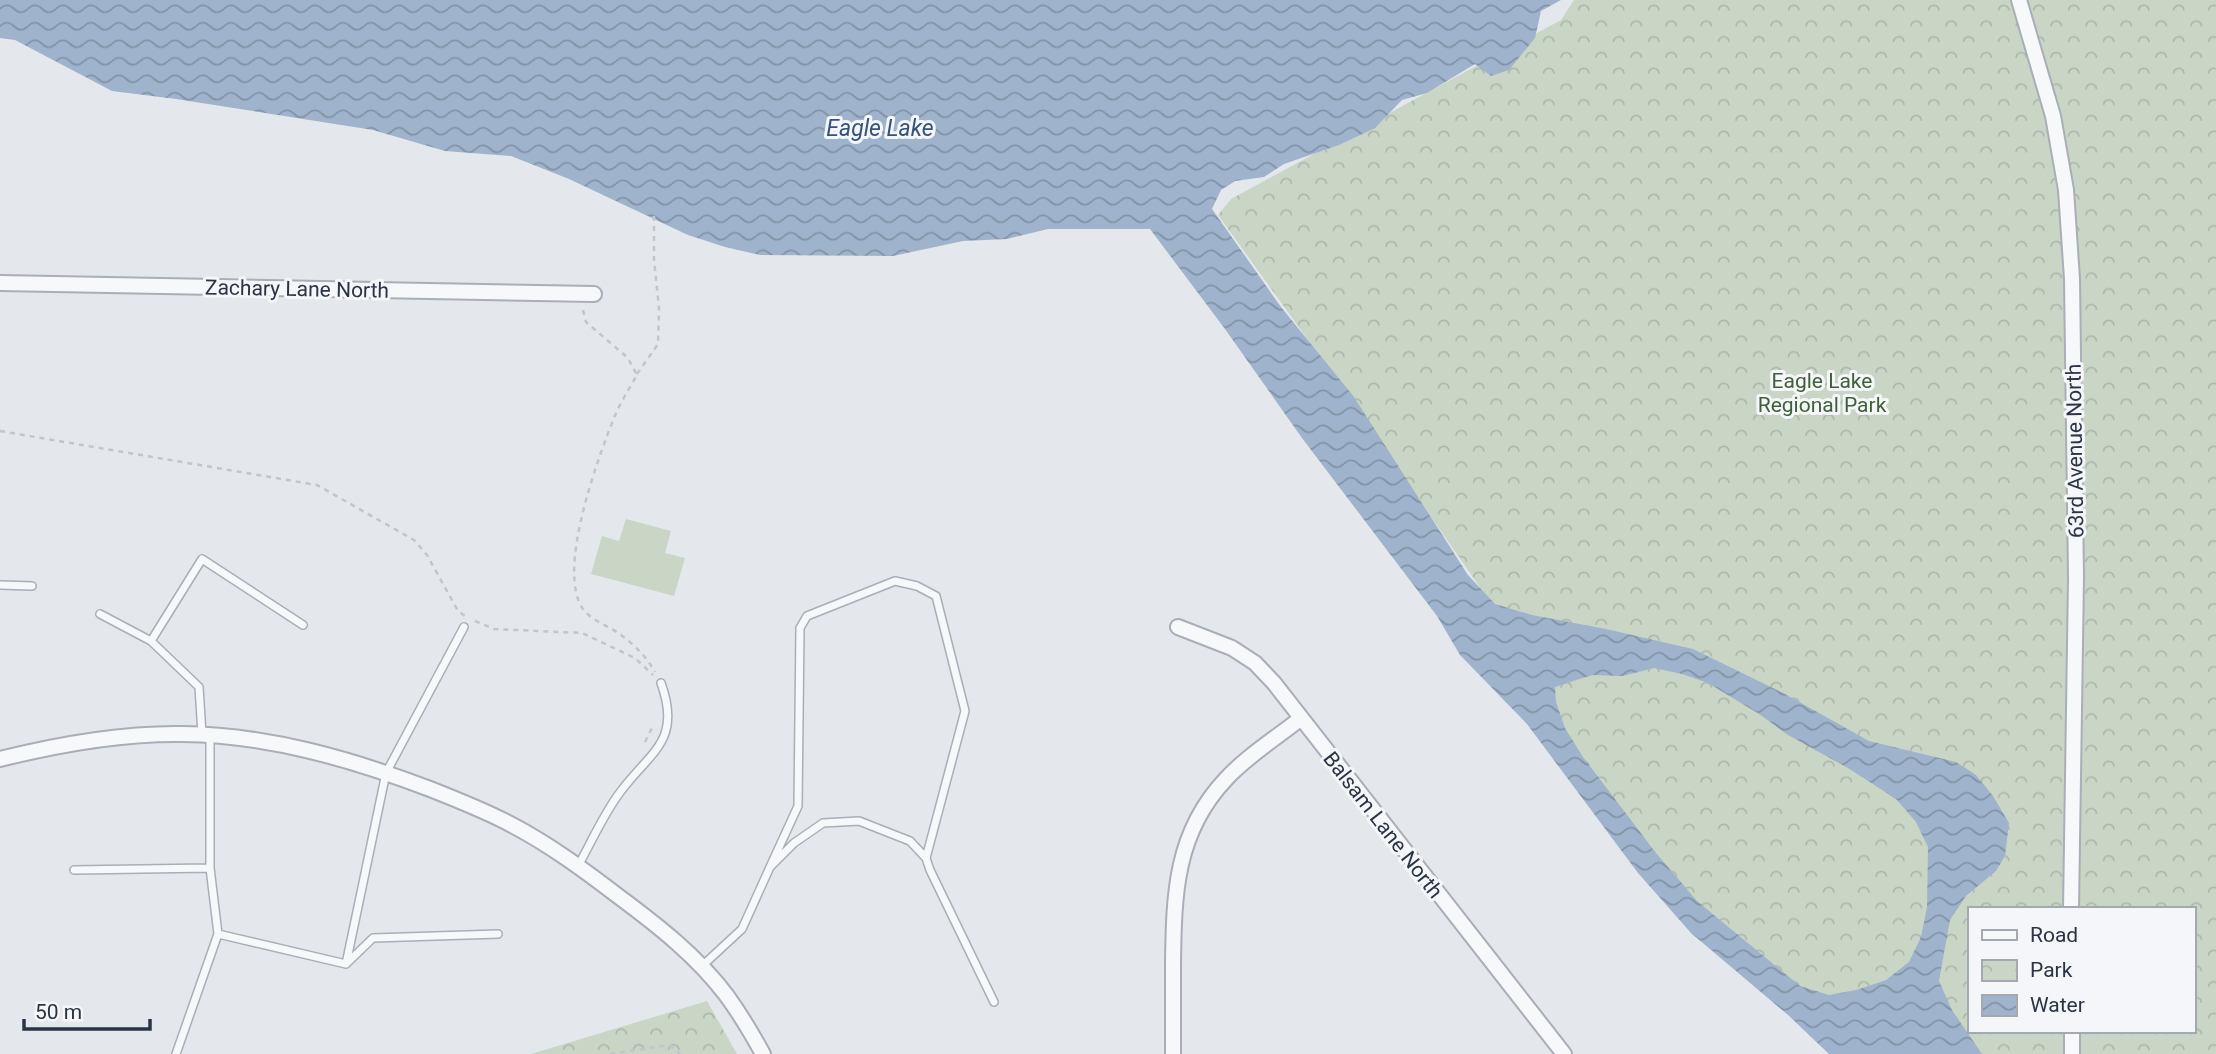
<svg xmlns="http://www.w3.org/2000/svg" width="2216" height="1054" font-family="Roboto,sans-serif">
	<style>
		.grass { fill: #c9d6c5 }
		.park { fill: url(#park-crowns); fill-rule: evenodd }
		.water { fill: url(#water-waves); fill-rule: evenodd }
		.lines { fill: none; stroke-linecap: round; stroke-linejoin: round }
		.lane-casing { stroke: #a9aeb7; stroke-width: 10 }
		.street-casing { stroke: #a9aeb7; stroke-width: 18 }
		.path { stroke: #c2c5cb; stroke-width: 2.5; stroke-dasharray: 5 5; stroke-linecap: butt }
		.lane { stroke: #f7f8fa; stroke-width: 7 }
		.street { stroke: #f7f8fa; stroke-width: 14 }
		.labels { text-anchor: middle; stroke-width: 6; stroke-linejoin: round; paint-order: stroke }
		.street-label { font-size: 21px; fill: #2b3445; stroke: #f4f6f9 }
		.park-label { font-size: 21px; fill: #3f6138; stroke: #f4f6f9 }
		.water-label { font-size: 23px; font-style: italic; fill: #34527a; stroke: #f4f6f9 }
	</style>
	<defs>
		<pattern id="park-crowns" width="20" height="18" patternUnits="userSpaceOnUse" patternTransform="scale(1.75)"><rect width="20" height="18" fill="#c9d6c5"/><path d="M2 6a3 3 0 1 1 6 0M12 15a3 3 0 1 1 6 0" fill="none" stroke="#adb8ab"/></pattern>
		<pattern id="water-waves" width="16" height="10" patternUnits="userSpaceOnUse" patternTransform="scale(1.75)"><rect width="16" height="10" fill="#9fb4cc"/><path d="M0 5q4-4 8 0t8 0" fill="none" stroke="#8293a7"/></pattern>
	</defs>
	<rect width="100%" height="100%" fill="#e4e7ec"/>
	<path class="grass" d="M626,519L671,531L665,553L685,558L674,596L591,574L602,536L619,541Z"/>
	<path class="park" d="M1574,0H2216V1054H1869L1671,881L1521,689L1481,589L1316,351L1218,215L1231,199L1561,20ZM1969,909H2193V1031H1969Z
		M707,1001L737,1054H531Z"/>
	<path class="water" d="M0,0H1561L1541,11L1535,38L1509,70L1491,76L1475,64L1427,93L1402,100L1375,128L1339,145L1284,164L1264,177L1235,181L1221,190L1212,209L1281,307L1354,397L1468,575L1495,604L1532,615L1606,629L1693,649L1785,694L1869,741L1956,762L1976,775L1993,796L2009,823L2005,856L1996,871L1966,896L1950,920L1939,981L1952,1010L1982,1054H1829L1788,1015L1691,933L1638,873L1527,724L1460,655L1437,616L1302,438L1225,329L1150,229H1048L1007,239L963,241L893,256L760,255L725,247L688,235L569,179L511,156L445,151L373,130L176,99L112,91L15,40L0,38ZM1654,668L1682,674L1708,683L1759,714L1788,735L1848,768L1896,799L1916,822L1928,847L1927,907L1921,937L1909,962L1886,980L1856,990L1829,995L1800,986L1697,901L1656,853L1583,757L1565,728L1556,702L1555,687L1592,675L1623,676Z"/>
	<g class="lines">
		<g class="lane-casing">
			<path id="lane" d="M0,585L32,586
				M100,614L151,641
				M202,734L199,687L151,641L202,559L303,625
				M578,866C592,841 604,813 621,791C651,751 682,741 661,683
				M770,867L798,806L800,628L807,616L895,581L917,586L936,596L965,711L926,858
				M74,870L210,868
				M218,934L346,964L373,938L498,934
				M346,964L386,773L464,627
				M702,966L742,929L770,867L794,843L823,823L859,821L910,841L926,858L930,870L994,1002
				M176,1054L218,934L210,868V736"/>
		</g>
		<g class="street-casing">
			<path id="street" d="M2019,0L2053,116L2066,190L2072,279L2076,577L2071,909
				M0,283L594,294
				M1178,627L1232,648L1255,663L1274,683L1564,1054
				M0,759C60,744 121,733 183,734C268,735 351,759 430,789C458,800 486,811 512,825C550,845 584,870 618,896C657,925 697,956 727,996C740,1014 752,1034 763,1054
				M2072,1031V1054
				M1173,1054C1173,1024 1173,994 1173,963C1174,894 1175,833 1226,779C1247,756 1276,738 1300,719"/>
		</g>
		<path class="path" d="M583,310L586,322L628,358L637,375C629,389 620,403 614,418C598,458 556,571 583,609C592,621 607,625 618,633C634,644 646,656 655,672
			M637,374L658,344L659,308L654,260V216
			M0,431L317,485L414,540L427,555L458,611L465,616
			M475,621L494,629L582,633L635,658L653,675
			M645,742L653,726
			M610,1054L669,1045L680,1054"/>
		<use href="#lane" class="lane"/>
		<use href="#street" class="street"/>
	</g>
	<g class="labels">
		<g class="street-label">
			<text transform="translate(297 289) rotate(1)" y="7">Zachary Lane North</text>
			<text transform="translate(2075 451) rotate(-91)" y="7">63rd Avenue North</text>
			<text transform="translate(1383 825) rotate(52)" y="7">Balsam Lane North</text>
		</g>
		<g class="park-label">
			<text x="1822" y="388">Eagle Lake<tspan x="1822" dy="24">Regional Park</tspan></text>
		</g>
		<g class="water-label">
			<text x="880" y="136">Eagle Lake</text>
		</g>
	</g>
	<rect x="1968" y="907" width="228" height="126" fill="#f4f6f9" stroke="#a4a8b1" stroke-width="2"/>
	<rect x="1982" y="930" width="35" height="10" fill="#f7f8fa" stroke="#a4a8b1" stroke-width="2"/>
	<text x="2030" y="942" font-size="21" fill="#2b3445">Road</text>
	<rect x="1982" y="960" width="35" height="21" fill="url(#park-crowns)" stroke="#a4a8b1" stroke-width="2"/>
	<text x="2030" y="977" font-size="21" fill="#2b3445">Park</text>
	<rect x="1982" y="995" width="35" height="21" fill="url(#water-waves)" stroke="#a4a8b1" stroke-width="2"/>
	<text x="2030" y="1012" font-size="21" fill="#2b3445">Water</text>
	<path d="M24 1019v10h126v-10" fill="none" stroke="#2b3445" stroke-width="3.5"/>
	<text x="35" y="1019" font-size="21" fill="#2b3445" stroke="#f4f6f9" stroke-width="5" paint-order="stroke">50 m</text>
</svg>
